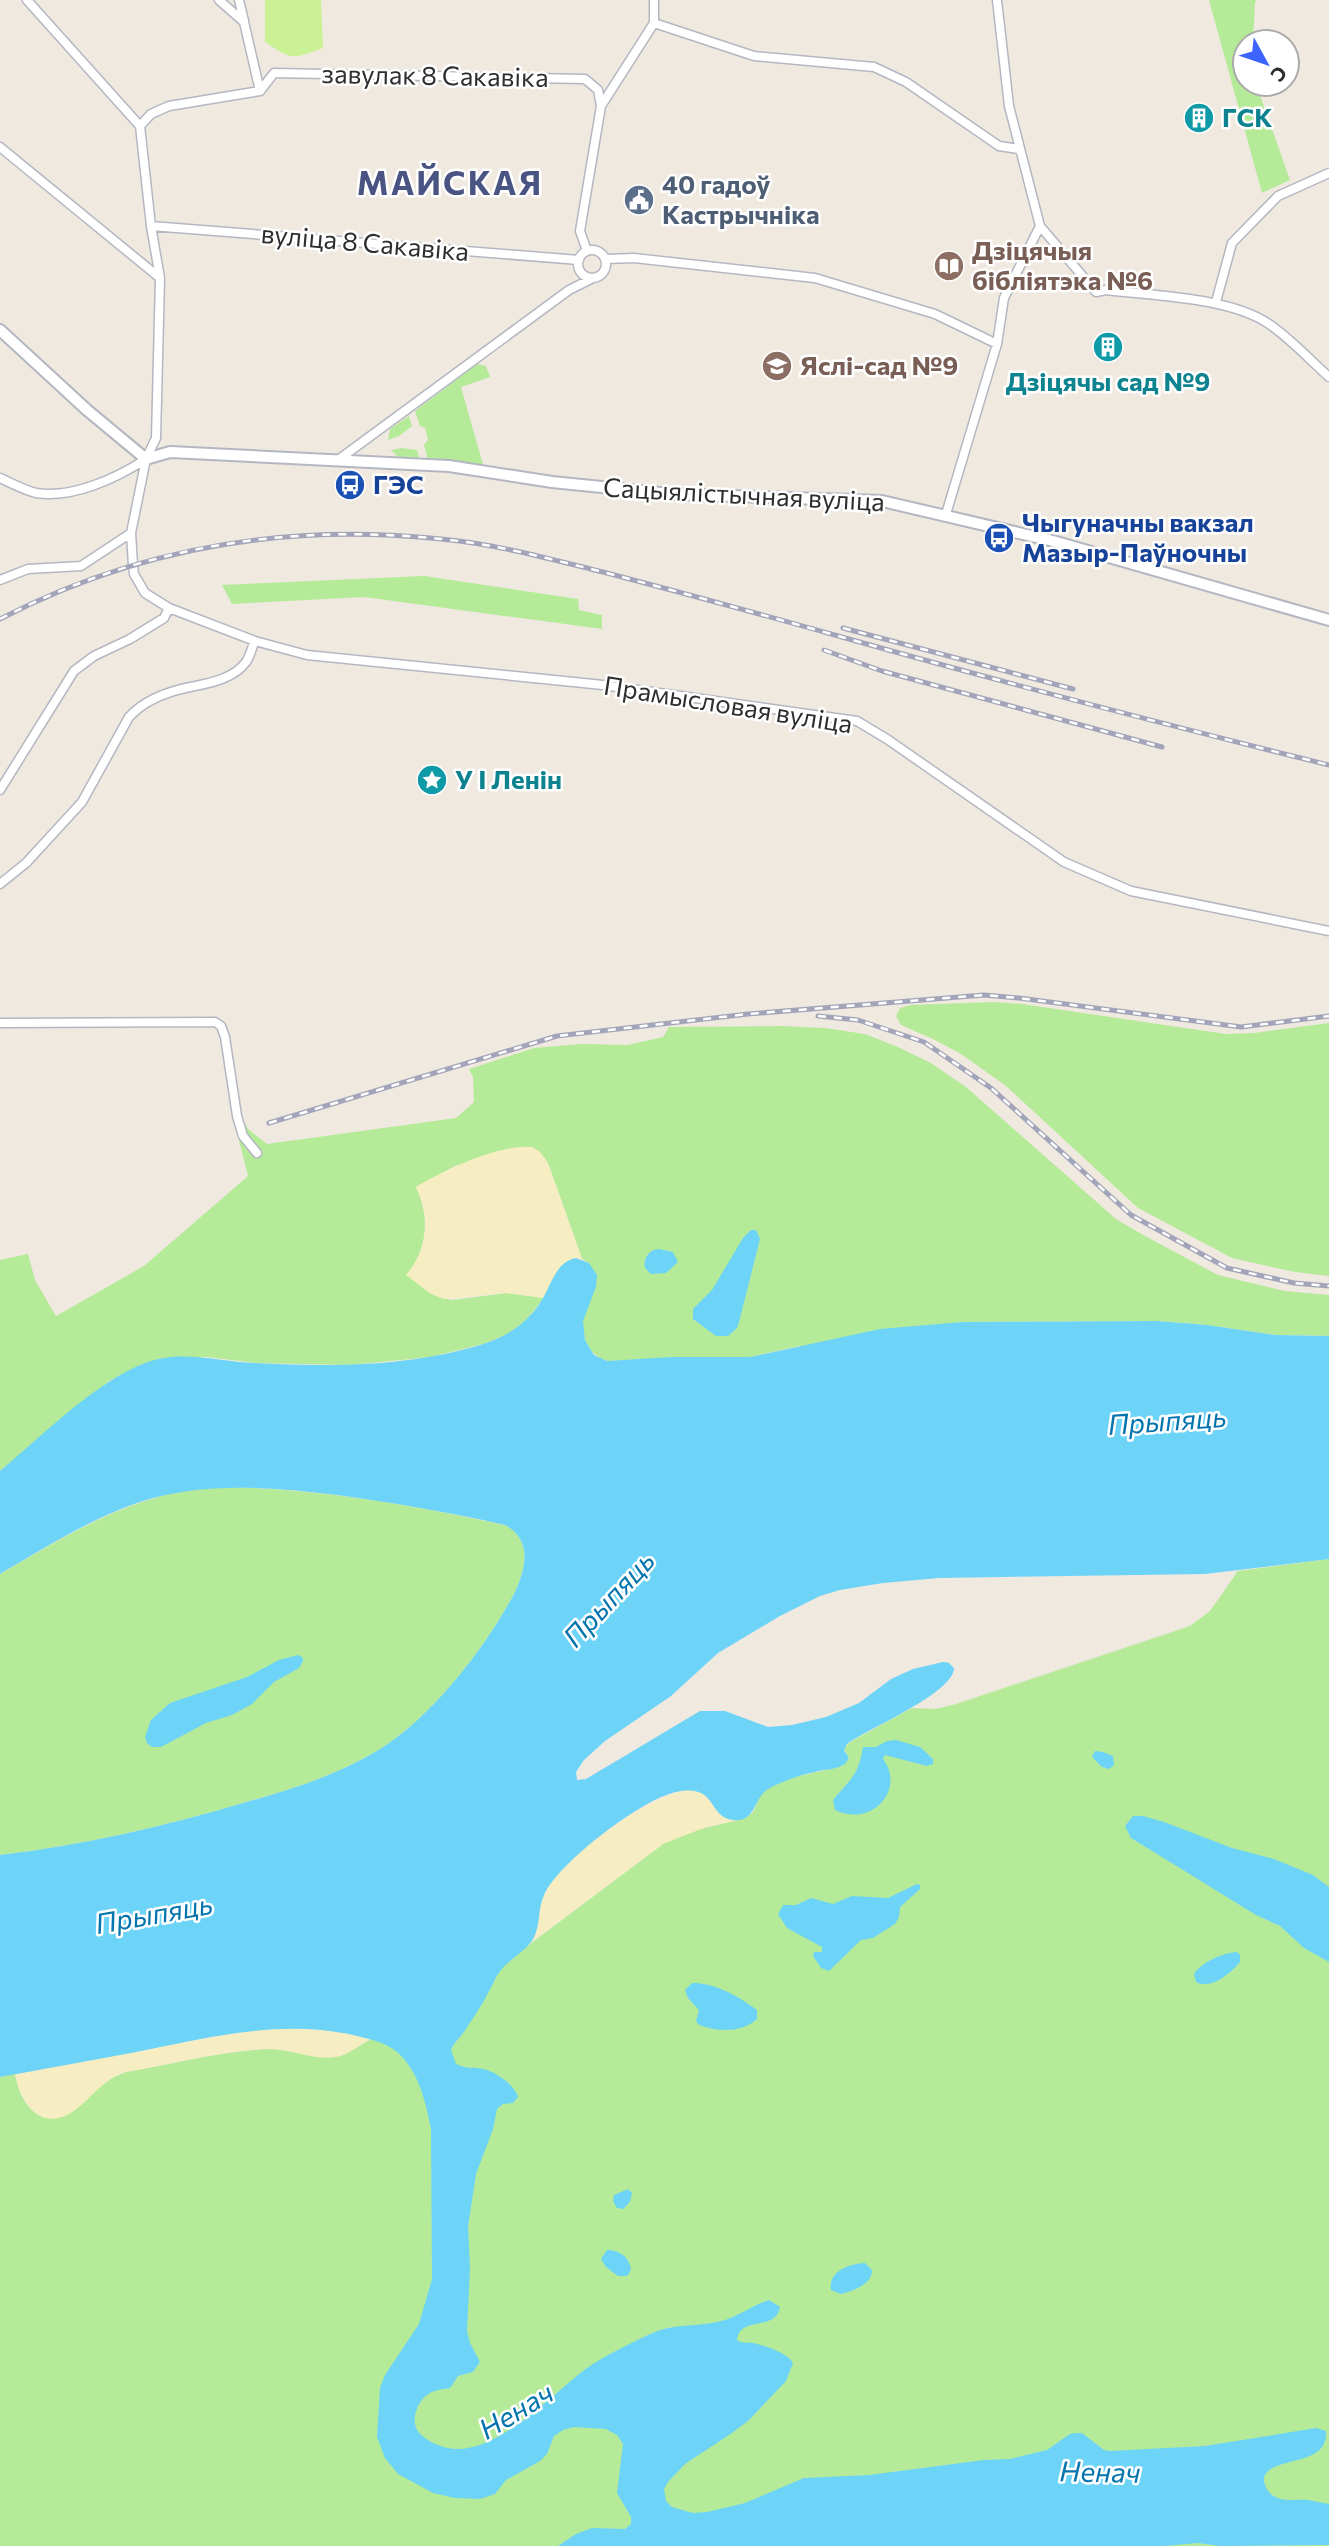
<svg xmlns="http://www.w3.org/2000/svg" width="1329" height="2546" font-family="Commissioner,sans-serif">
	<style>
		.green { fill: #b5ea99 }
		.sand { fill: #f6eec2 }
		.pitch { fill: #cbf195 }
		.water { fill: #6dd4f8 }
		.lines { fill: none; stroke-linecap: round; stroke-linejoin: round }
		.street-casing { stroke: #b4b7c2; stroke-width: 11 }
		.secondary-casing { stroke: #b4b7c2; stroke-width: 14 }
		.street { stroke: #fff; stroke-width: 8 }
		.secondary { stroke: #fff; stroke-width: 10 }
		.rail-casing { stroke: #a2a5b9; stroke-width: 5 }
		.rail { stroke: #fff; stroke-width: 2.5; stroke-dasharray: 8; stroke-linecap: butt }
		.labels { text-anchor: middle; stroke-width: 5; stroke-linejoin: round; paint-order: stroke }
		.street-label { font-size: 26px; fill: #2e2e2e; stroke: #fff }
		.culture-label { font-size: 26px; font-weight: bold; fill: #0d838f; stroke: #fff; text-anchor: start }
		.service-label { font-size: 26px; font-weight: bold; fill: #4e5e75; stroke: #fff; text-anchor: start }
		.education-label { font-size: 26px; font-weight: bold; fill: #785e54; stroke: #fff; text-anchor: start }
		.transit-label { font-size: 26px; font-weight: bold; fill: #164399; stroke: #fff; text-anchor: start }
		.water-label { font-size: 28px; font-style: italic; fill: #0374ad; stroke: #fff }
		.district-label { font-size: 33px; font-weight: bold; letter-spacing: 2px; fill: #4a5483; stroke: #fff }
	</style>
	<rect width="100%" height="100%" fill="#f0e9e0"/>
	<path class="green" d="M1209,0H1257L1255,2L1253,42H1245V84H1256L1290,180L1262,193Z
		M477,364L486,366L490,377L461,387L484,468L428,460L424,445L428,440L425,428L420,426L415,411Z
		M409,416L412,426L399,436L388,440L390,429Z
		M402,448L417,450L420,461L400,459L391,450Z
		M424,576L578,599L579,610L602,615V629L364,597L232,604L222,585Z
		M994,1002L1022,1004L1226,1034L1254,1033L1329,1023V1276L1295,1272L1232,1258L1138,1208L1006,1086L961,1054L935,1040L901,1025L896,1016L900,1008L911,1005Z
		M782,1026L825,1028L865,1034L898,1047L931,1063L966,1087L1116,1219L1145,1236L1218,1275L1285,1291L1329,1295V1336L1276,1335L1207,1325L1158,1321L963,1322L795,1347L750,1357L607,1361C589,1355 581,1338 583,1320C584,1314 587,1309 588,1304C591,1291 589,1276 589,1263L582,1259L548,1163L544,1157L524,1147L455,1166L416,1187C430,1217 428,1248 407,1275L438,1297L452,1300L507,1293L544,1298L528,1318L509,1334L483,1344L431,1357L351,1365L256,1363L207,1357L148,1362L109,1381L0,1471V1260L28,1254L35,1280L56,1316L144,1266L248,1176L234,1121L241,1116L248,1129L267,1144L456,1118L474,1102L473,1077L469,1069L534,1048L582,1044L627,1045L663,1037L669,1027Z
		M233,1487C325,1490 415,1505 505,1525C533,1540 526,1569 514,1594C485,1648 433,1716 380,1749C338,1775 290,1790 243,1803C163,1827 83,1845 0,1855V1574C54,1543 108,1509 169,1494C190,1489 212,1488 233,1487Z
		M1329,1559V2546H0V2077L15,2074C19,2093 26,2111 45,2118L75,2110L107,2080L126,2072C172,2064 218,2052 265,2049C296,2048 318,2064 349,2052L526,1947L663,1844L692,1831L738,1820L752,1813C757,1807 757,1798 762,1793C778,1776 821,1773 842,1766L849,1758L844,1749L850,1742L912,1708L935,1709L956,1704L1190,1626L1210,1611L1238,1571Z"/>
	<path class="sand" d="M532,1147L539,1151L548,1163L582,1259L576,1258L556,1272L544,1298L507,1293L444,1299L431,1294L406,1275C428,1249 431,1217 416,1187C445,1170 498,1144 532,1147Z
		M690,1790C719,1794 710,1818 738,1820L706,1827L663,1844L530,1943C541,1927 537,1908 546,1891C564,1856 650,1794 690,1790Z
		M291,2028L335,2031L370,2039C360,2045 348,2055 336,2057C315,2061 290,2048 266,2049C220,2051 172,2064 126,2072C103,2079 93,2097 75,2110C42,2134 21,2104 15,2074L225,2035L258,2029Z"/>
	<path class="pitch" d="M265,0H321L323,48C292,59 293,61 265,42Z"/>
	<path class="water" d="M751,1230H756L760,1239L739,1322L737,1328L728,1336H716L693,1319V1309L712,1290L743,1238Z
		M659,1249L673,1252L678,1262L666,1273L651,1274L645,1268C643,1258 649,1250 659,1249Z
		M576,1258L589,1263L597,1275L596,1287L583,1321L585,1340L594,1355L607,1361L671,1357H750L880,1329L963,1322L1158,1321L1207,1325L1276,1335L1329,1336V1559L1205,1574L939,1578L883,1583L840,1590L820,1596L780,1616L718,1653L671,1696L605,1741L584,1760L576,1772L577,1780L586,1779L700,1711H725L768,1727L792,1725L826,1717L859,1703L891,1679L913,1669L943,1662L949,1663L954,1668C954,1693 867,1729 847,1744L844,1750L849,1758L845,1764C836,1770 825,1769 815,1772C800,1775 783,1781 770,1788C753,1796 757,1823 733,1820C707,1817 718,1783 676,1792C642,1799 558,1863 544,1895C537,1910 541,1927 532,1941C524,1952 510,1959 501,1970C495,1977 493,1985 488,1993C482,2005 473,2018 466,2029C461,2037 454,2042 451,2050L456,2064C465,2069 474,2067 484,2069C496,2072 515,2085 518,2097L513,2103L503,2104L497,2109L493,2129L476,2174L468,2227L470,2268L467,2331L470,2343L480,2362L473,2372L458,2376L450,2388C440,2390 429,2390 422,2400C416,2407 412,2421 417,2430C422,2437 430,2442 438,2445C487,2467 551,2394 587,2368C606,2355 627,2345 648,2335C675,2322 694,2328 721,2321C738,2317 752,2305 769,2300L780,2307C776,2332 740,2315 737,2340C743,2344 746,2342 753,2343C764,2345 789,2354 793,2363L786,2381L749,2420L732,2433L685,2464L668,2482L664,2489L666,2501L672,2507L693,2513L707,2512L745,2503L804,2478L869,2475L984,2460L1010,2459L1047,2450L1070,2434L1076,2433H1082L1104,2450L1110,2451L1205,2446L1316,2428L1326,2431C1329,2467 1275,2456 1265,2475C1263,2479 1264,2482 1265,2485C1272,2504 1292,2499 1308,2500C1315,2501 1322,2503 1329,2504V2545L1220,2546L1198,2543L1164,2546H558L576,2534L592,2528L625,2529L631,2524V2517L617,2493L623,2444L617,2435L606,2429L574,2427L563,2430L554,2436L547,2454L540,2461L506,2480L495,2494L480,2499L455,2498L433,2493L398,2474L385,2458L377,2437L380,2388L385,2375L419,2324L432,2279L431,2129C426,2103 419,2071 397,2052C385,2042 369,2039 353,2035C279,2018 204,2039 131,2053C88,2061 44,2069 0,2077V1855C83,1845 163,1827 243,1803C290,1790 338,1775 380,1749C433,1716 485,1648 514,1594C526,1569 533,1540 505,1525C449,1512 394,1503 337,1495C270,1487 202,1481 137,1503C89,1520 44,1548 0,1574V1471C42,1436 95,1382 145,1363C182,1349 218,1362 255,1363C331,1367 410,1367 483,1344C506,1337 524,1325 538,1306C551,1289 554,1262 576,1258Z
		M298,1655L303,1658V1661L299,1668L274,1682L252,1704L232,1715L206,1723L161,1747H152L147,1743L145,1737L151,1720L170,1703L247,1677L279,1660Z
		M896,1740L920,1747L933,1759V1764L927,1766L885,1755L883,1759C906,1789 872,1828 835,1810L833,1800C851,1778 858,1777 863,1747H876L887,1741Z
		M1095,1751L1103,1752L1113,1756L1114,1765L1109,1769L1102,1767L1092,1757Z
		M1133,1816H1143L1164,1822L1232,1848L1274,1859L1313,1875L1329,1887V1962L1304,1948L1280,1926L1256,1915L1131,1838L1125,1826Z
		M917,1884L920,1885V1889L900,1907L899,1917L895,1924L873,1938L861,1940L829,1971L821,1968L813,1956L814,1952H822V1947L787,1928L778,1914L783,1905H796L811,1898L833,1904L852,1896L888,1898Z
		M1237,1952L1240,1955V1962C1230,1974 1211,1990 1196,1982L1194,1974C1202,1962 1222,1953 1237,1952Z
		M692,1983C714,1982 740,1997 757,2010V2019C742,2033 718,2032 699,2025L696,2021L699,2010L688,1998L685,1990Z
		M628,2189L632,2193L630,2202L623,2209L617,2208L613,2201L614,2195Z
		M607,2250C619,2250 630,2257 631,2270L627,2276H618L606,2267L601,2259Z
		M865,2263L872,2270C872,2285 854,2290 841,2294L831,2290C828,2271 849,2264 865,2263Z"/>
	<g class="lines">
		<g class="street-casing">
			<path id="street" d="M27,0L140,126L151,226L160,278L156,438L146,459L131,533L133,565L134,574L145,593L169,608L255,641L307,655L603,685L857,721L887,739L1064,862L1131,891L1329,931
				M239,0L244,21
				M997,0L1009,106L1040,226L1096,292L1106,290C1154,296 1229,297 1269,324C1290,338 1310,360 1329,377
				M654,23L754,56L874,67L906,82L999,146L1019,149
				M654,23V0
				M260,91L274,73L585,79L598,90L601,106
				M140,126L151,114L169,106L260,91L244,22L219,0
				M0,147L160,278
				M151,226L579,260
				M578 264a14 14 0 1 1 28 0a14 14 0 1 1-28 0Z
				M587,251L580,231L601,106L654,23
				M606,259L634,258L815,278L935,314L997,344
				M1216,302L1232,243L1278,196L1329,173
				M338,460L569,290L593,278
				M0,478C11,483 24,490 36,493C72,499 117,478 146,459
				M946,514L997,344L1004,298L1040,226
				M0,580L28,569L81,566L131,533
				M0,790L74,671L94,656L130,639L164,618L169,608
				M0,884L26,863L82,802L129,717C140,705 155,697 171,692C195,684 230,684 246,662C250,656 252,647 255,641
				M0,1023L215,1022L221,1026L225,1037L237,1116L243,1136L257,1153"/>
		</g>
		<g class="secondary-casing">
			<path id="secondary" d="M0,330L87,410L146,459L170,452L449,466L552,482L671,494L882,501L1053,541L1329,620"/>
		</g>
		<use href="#street" class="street"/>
		<use href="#secondary" class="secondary"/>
		<g class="rail-casing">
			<path id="rail" d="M0,619C139,547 286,523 441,539C496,544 550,559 603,572C687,594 771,617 856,641C1013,685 1171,726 1329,765
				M843,628L1073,689
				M824,650L882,671L1162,747
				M818,1016L858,1020L924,1042L991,1088L1131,1215L1227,1268L1294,1283L1329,1286
				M269,1123L557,1036L748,1014L984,995L1019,998L1241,1027L1329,1016"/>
		</g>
		<use href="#rail" class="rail"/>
	</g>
	<defs>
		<g id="building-disc" transform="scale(1.575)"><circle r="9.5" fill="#0f9aa8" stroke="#fff"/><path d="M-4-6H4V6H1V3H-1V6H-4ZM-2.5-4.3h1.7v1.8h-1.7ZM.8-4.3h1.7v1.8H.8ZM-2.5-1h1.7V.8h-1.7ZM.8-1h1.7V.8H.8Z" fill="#fff"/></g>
		<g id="civic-disc" transform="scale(1.575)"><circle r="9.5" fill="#5c6f8a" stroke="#fff"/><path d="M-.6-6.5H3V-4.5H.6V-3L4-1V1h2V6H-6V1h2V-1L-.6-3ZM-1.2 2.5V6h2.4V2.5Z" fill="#fff"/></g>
		<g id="library-disc" transform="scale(1.575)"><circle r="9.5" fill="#8d6e63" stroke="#fff"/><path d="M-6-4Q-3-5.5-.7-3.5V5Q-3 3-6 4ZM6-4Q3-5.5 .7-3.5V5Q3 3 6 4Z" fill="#fff"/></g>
		<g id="school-disc" transform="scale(1.575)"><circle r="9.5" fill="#8d6e63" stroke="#fff"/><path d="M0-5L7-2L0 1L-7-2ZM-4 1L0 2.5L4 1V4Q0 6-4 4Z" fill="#fff"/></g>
		<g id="bus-disc" transform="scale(1.575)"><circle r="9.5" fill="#1a4fb4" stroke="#fff"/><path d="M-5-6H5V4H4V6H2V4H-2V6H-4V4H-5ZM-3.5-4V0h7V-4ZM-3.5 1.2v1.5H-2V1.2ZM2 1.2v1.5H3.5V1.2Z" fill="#fff"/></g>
		<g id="sight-disc" transform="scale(1.575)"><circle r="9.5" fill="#0f9aa8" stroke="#fff"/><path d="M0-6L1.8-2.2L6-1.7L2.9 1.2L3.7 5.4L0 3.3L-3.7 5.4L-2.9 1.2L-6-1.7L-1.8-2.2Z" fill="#fff"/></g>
	</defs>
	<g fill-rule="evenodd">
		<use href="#building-disc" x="1199" y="118"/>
		<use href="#civic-disc" x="639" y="200"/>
		<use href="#library-disc" x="949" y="266"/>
		<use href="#building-disc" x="1108" y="347"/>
		<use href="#school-disc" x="777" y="366"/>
		<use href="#bus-disc" x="350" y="485"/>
		<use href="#bus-disc" x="999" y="538"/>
		<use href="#sight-disc" x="432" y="780"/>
	</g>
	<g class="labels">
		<g class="street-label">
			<text transform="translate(435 76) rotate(1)" y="9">завулак 8 Сакавіка</text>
			<text transform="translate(365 243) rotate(5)" y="9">вуліца 8 Сакавіка</text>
			<text transform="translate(744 495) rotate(3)" y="9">Сацыялістычная вуліца</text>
			<text transform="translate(728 705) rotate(9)" y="9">Прамысловая вуліца</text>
		</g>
		<g class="culture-label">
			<text x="1222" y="127">ГСК</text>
			<text x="1108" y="391" text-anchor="middle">Дзіцячы сад №9</text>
			<text x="455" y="789">У І Ленін</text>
		</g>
		<g class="service-label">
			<text x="662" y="194">40 гадоў<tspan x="662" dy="30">Кастрычніка</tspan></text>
		</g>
		<g class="education-label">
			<text x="972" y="260">Дзіцячыя<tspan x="972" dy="30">бібліятэка №6</tspan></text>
			<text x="800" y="375">Яслі-сад №9</text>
		</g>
		<g class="transit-label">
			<text x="373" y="494">ГЭС</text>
			<text x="1022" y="532">Чыгуначны вакзал<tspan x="1022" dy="30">Мазыр-Паўночны</tspan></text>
		</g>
		<g class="water-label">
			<text transform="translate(1167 1421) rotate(-4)" y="10">Прыпяць</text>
			<text transform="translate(609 1599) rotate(-47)" y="10">Прыпяць</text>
			<text transform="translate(154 1914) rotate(-10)" y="10">Прыпяць</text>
			<text transform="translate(516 2411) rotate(-31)" y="10">Ненач</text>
			<text transform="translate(1100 2472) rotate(1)" y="10">Ненач</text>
		</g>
		<g class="district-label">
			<text x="450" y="195">МАЙСКАЯ</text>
		</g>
	</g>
	<g transform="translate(1266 63) rotate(130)"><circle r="33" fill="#ffffff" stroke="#ababab" stroke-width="2"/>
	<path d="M0-5L12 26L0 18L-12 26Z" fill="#3e64ff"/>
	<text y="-10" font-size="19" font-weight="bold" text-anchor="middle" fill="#2e2e2e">С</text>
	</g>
</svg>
